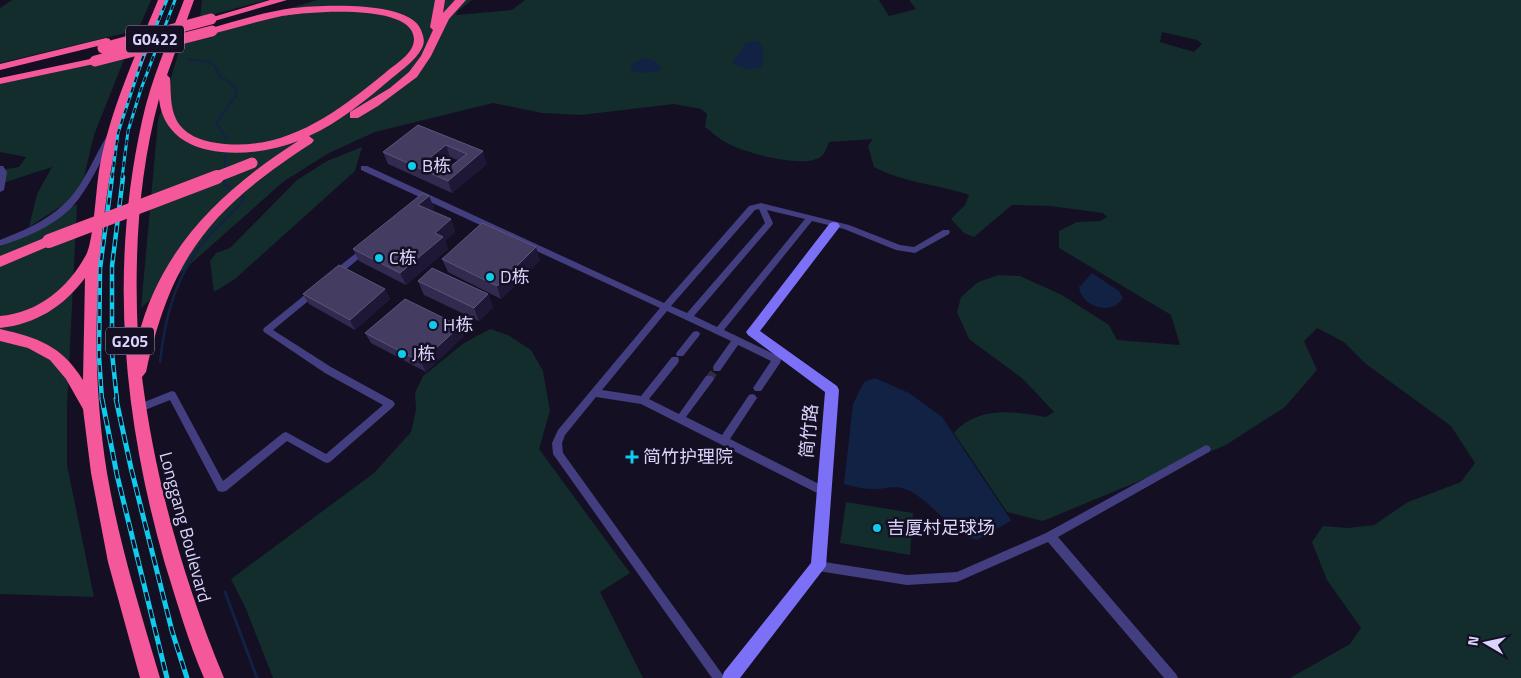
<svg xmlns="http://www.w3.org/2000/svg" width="1521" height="678" font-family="'Titillium Web','Noto Sans SC',sans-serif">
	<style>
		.green { fill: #132c2c; fill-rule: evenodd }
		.water { fill: #112245 }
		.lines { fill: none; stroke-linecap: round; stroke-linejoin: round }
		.stream-far2 { stroke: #112245; stroke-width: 2 }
		.stream-far1 { stroke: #112245; stroke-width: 2.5 }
		.stream { stroke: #112245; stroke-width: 3 }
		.street-tunnel { stroke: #322d44; stroke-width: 8; stroke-dasharray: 8 4.5; stroke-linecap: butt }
		.street { fill: #433e7f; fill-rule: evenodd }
		.secondary { fill: #7c71f6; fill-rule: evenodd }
		.highway { fill: #f4579a; fill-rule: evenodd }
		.rail-far2-casing { stroke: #0fcbed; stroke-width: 3 }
		.rail-far1-casing { stroke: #0fcbed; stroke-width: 4.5 }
		.rail-casing { stroke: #0fcbed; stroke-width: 5 }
		.rail-far2 { stroke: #140f23; stroke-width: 2; stroke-dasharray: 5.5; stroke-linecap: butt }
		.rail-far1 { stroke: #140f23; stroke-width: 2.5; stroke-dasharray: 7; stroke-linecap: butt }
		.rail { stroke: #140f23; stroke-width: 3; stroke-dasharray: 9; stroke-linecap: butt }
		.highway-bridge-far1 { stroke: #f4579a; stroke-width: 11 }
		.highway-bridge { stroke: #f4579a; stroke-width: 14 }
		.wall { fill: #332a4f; fill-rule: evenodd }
		.shaded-wall { fill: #1f1736 }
		.building { fill: #453c62; stroke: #5c547a; fill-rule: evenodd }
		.poi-dot { fill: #0fcbed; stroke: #140f23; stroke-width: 2 }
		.labels { text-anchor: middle; stroke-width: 5; stroke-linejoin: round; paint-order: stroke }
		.shield { fill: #140f23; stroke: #9f99bb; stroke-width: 1 }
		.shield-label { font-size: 16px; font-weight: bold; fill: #dbd4fc }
		.poi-label { font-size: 18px; fill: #dbd4fc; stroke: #140f23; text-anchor: start }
		.street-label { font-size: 18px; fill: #dbd4fc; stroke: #140f23 }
	</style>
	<rect width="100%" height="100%" fill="#140f23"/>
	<path class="green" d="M12,0H151L138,30L0,63V8Z
		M202,0H267L200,18Z
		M317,0H472L458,11L456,15L512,10L525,0H879L889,16L916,9L909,0H1521V678H1290L1350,644L1361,628L1327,580L1312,542L1323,526L1348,528L1374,525L1408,502L1461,482L1475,463L1451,426L1366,364L1344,342L1317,328L1304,341L1317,370L1285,407L1226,445L1043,521L1007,512L954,433C977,406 1015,411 1046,417L1054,412L1023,379L969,339L957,312L961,297L978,282L999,275L1020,276L1062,295L1109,325L1117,340L1180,345L1171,315L1059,248V231L1077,222L1100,221L1107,217L1103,213L1050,206L1012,205L974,237L964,233L951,219L965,205L969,195C938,184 903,183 874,167L868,146L873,139L829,142C827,147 825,153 822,156C805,170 745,153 727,143C719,139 712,132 705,127L707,114L701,109L674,104L581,115L542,113L493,103L375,132L327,154L283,182L141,308L158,121L182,41ZM1162,32L1197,40L1202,44L1194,52L1160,42Z
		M125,57L94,135L80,194L29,227L37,194L52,167L0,184V170L19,167L26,157L0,152V84Z
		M362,147L355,171L235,279L214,292L210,261L216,253L230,248L297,180L327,161Z
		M77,204L67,407V465L94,597L0,594V247Z
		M490,329L508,335L531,350L543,371L550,411L539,449L630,573L600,592L643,678H273L246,609L231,579L374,473L411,432L416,409L415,393L423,376L464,343Z
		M846,502L913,513L910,555L840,543Z"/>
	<path class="water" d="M755,41L759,42C764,49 765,60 761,67L747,69L732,63L747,42Z
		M645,58L655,61L661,67L659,71L643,73L630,70L633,63Z
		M1092,273L1119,291L1123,298C1111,317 1081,306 1079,287Z
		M875,378L909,393L942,417L1011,520L1009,522L977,540C954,534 933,504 912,492C894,483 888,490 871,489C862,489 852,486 844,484L853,404L864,382Z"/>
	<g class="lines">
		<path class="stream-far2" d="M187,59L209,62L214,65L219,75L234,86L237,93L235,97L216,123L227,139
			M225,156V170"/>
		<path class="stream-far1" d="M225,178V185L229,188
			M160,362C165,316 176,274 207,238C218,225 232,215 242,202L244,197L241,194"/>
		<path class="stream" d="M225,592L257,678"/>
		<path class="street-tunnel" d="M709,379L717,368"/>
		<path class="street" d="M108,134H112L114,136C101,160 90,187 72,207C54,226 25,238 0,246V240C33,227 62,214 81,183C91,167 98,150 108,134Z
			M0,166H3L7,172L4,190L0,192Z
			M361,166H367L664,303L749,206L761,203L849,225L900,245L914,247L943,230H949L950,232L949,234L915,253L896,250L844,229L812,221L724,330L780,357L781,360L780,363L761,391H755L753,388L771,361L738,345L720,371H714L713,368L714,365L731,341L667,311L602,390L641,396L672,357H678L679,360L678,363L649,399L679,414L706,376H712L714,379L712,382L686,417L722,435L749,395L752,394L755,395L757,398L755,401L730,439L827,488L828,491L827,494L823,495L819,494L641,404L596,397L565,435L562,443L563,453L725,678H712L553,454L552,443L558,430L660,308L361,170ZM759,209L765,223L687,313L671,306L755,210ZM767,210L805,219L717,327L694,316L772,225L773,223Z
			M365,246L368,247L369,249L368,251L338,276H332L331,274L332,272Z
			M315,288L318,289L319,291L318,293L273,330L331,367L393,401L395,404L393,407L330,462L327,463L324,462L287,441L226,491L222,492L218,491L170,400L140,412L137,411L135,408L137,405L172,391L175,392L223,481L283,433L286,432L326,454L383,405L325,373L264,332L263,330L264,328L312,289Z
			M696,331L699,332L700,334L699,336L683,356H677L676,354L677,352L693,332Z
			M1206,445L1209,446L1211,449L1209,452L1058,537L1176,674L1178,678H1164L1048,542L957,582L907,585L818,571L814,570L813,566L814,562L818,561L907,575L957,572L1046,533Z"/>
		<path class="secondary" d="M834,222L838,223L840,226L838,229L760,331L837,386L839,390L826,566L740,678H722L724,672L811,563L825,392L748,335L746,332L830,223Z"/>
		<path class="highway" d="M158,0H168C147,54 123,107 112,164C94,263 91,374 107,473C119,543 140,610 160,678H140L108,562L91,473L83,409L66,379L50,360L28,348L0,341V329C38,338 61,345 83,380L85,278C63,307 36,324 0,328V316C38,313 68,288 86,255C94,241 96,184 100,165C111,108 136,54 158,0Z
			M184,0H194L167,75L170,78C171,91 170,107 176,119C183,134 201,141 217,143C284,153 336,113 385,73C395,64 414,54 414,39C413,2 306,12 282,16C258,21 235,28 212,34L207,31L208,29C236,21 264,12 293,8C320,5 410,0 421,30C424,37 425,42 422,48C415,61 403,69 392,78C366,100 340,122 309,136L314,140L312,143C212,208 172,254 146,372L142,377C155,480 184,582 224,678H204C188,641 177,602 165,564C123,418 109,270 142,121C151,79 169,40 184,0ZM159,99C166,164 253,159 298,141C223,189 160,248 138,338C134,258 138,177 159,99Z
			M270,0H287L211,22L206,19Z
			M435,0H445L443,13L455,0H466L449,19L431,56L417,77L378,106L358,118H350V112L390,88L409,72L421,56L433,30L430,27Z
			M106,38L110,39V43L0,70V64Z
			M95,58L100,61L99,63L0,84V78Z
			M49,236L56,241L54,244L0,267V256Z"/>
		<g class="rail-far2-casing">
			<path id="rail-far2" d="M112,178L118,133L143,57L167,0
				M122,178L128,131L141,89L175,0"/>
		</g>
		<g class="rail-far1-casing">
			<path id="rail-far1" d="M102,400L99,357L100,269L112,177
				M117,400L112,353V266L123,177"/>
		</g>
		<g class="rail-casing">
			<path id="rail" d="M102,399L117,475L167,678
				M116,399L131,468L172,631L187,678"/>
		</g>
		<use href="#rail-far2" class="rail-far2"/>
		<use href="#rail-far1" class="rail-far1"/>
		<use href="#rail" class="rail"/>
		<path class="highway-bridge-far1" d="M103,48L211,19
			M95,61L212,31
			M214,178L252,163"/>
		<path class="highway-bridge" d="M49,241L217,177"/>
	</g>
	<path class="wall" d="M418,125L487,164L452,193L388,164L383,152ZM450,157L458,160L447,169L439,166Z
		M429,196L434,208L431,211L451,219L455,232L445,241L448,249L406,285L359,261L353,249Z
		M442,259L540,260L501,299L448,272Z
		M418,281L488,294L493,307L479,321L424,295Z
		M385,289L390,299L355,330L309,304L303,294Z
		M365,333L464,336L426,372L371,343Z"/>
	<path class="shaded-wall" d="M446,145L450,157L431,172L427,160Z
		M483,151L487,164L452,193L448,181Z
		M429,196L434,208L423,217L418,205Z
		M451,219L455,232L445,241L448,249L406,285L400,273L435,233Z
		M536,247L540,260L501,299L497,286Z
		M385,289L390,299L355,330L350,320Z
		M488,294L493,307L479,321L474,308Z
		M460,326L464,336L426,372L421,362Z"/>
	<path class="building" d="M418,125L483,151L448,181L383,152ZM446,145L467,154L447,169L427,160Z
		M423,193L429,196L418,205L451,219L435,233L443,237L400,273L353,249Z
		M482,223L536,247L497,286L442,259Z
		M339,265L385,289L350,320L303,294Z
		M432,268L488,294L474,308L418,281Z
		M405,299L460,326L421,362L365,333Z"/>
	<g class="poi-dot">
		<circle cx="412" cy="166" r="5"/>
		<circle cx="379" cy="258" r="5"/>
		<circle cx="490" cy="277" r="5"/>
		<circle cx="433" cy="325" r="5"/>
		<circle cx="402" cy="354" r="5"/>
		<path d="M629.5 449.5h5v5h5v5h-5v5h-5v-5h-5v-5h5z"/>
		<circle cx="877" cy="528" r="5"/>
	</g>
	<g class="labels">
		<g class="shield">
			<rect x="126" y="25.5" width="58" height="27" rx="4"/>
			<rect x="106" y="327.5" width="48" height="27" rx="4"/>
		</g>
		<g class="shield-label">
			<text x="155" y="45">G0422</text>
			<text x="130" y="347">G205</text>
		</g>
		<g class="poi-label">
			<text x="422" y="172">B栋</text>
			<text x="389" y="264">C栋</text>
			<text x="500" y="283">D栋</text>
			<text x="443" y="331">H栋</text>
			<text x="412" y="360">J栋</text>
			<text x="643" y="463">简竹护理院</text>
			<text x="887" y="534">吉厦村足球场</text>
		</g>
		<g class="street-label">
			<text transform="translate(809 431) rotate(-85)" y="6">简竹路</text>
			<text transform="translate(185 527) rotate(75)" y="6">Longgang Boulevard</text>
		</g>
	</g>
	<g transform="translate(1486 643) rotate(279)" stroke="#140f23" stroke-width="4" paint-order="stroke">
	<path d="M0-4L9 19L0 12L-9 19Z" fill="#dbd4fc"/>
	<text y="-8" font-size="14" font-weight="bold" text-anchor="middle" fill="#dbd4fc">N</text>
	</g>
</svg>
